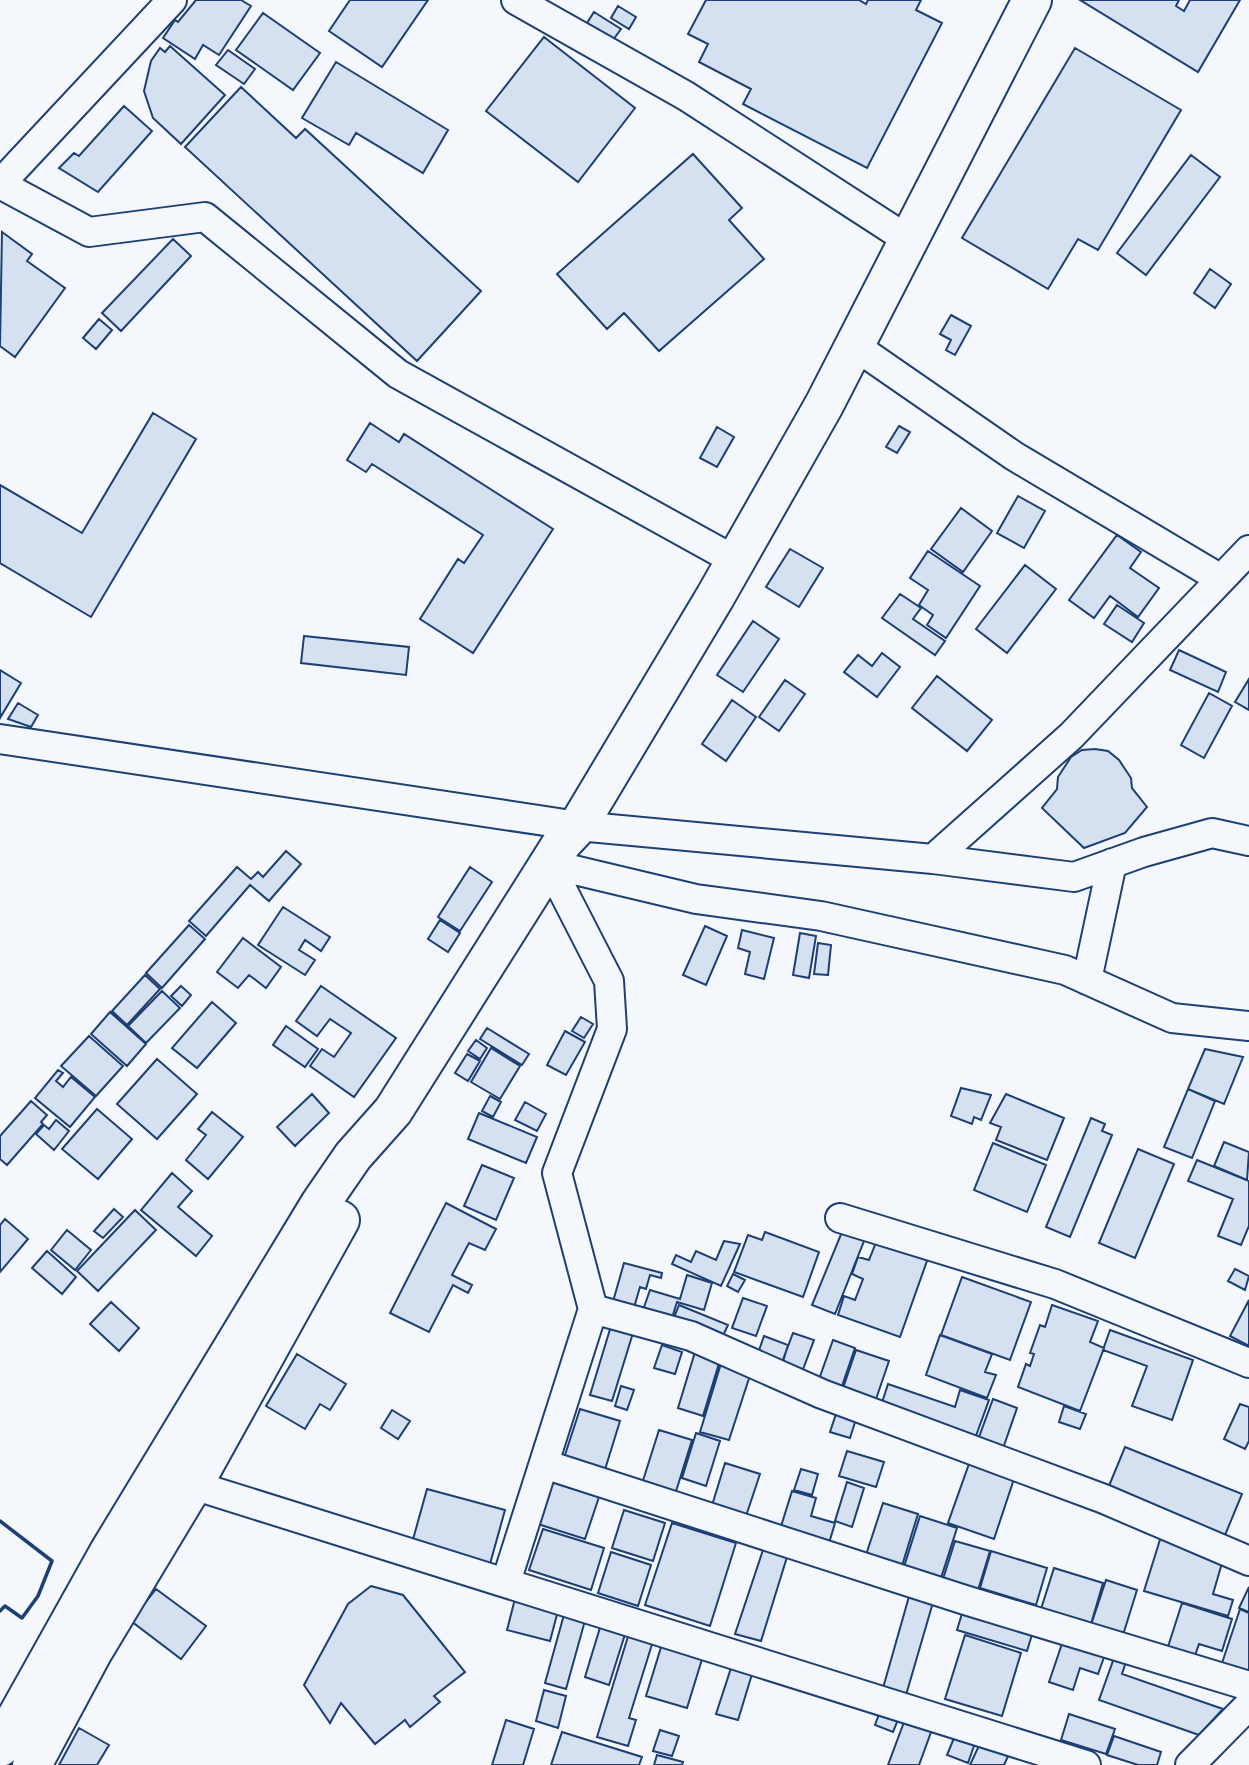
<svg xmlns="http://www.w3.org/2000/svg" width="1249" height="1765" font-family="'PT Sans Narrow',sans-serif">
	<style>
		.building { fill: #d5e0f0; stroke: #1d3f73; stroke-width: 2 }
		.lines { fill: none; stroke-linecap: round; stroke-linejoin: round }
		.street-casing { stroke: #1d3f73; stroke-width: 32 }
		.secondary-casing { stroke: #1d3f73; stroke-width: 42 }
		.street { stroke: #f4f7fb; stroke-width: 28 }
		.secondary { stroke: #f4f7fb; stroke-width: 38 }
		.wall { stroke: #1d3f73; stroke-width: 3.5 }
	</style>
	<rect width="100%" height="100%" fill="#f4f7fb"/>
	<path class="building" d="M196,0H241L251,6L219,55L203,45L195,59L163,38L175,20L178,22Z
		M350,0H428L382,67L329,31Z
		M706,0H859L866,4L868,0H921L916,10L942,23L867,168L743,104L751,89L699,62L708,44L688,34Z
		M1080,0H1179L1176,6L1184,11L1190,0H1240L1198,72Z
		M618,6L636,17L629,29L611,18Z
		M594,12L621,29L613,40L587,23Z
		M263,13L320,53L293,90L236,50Z
		M544,37L635,108L578,182L486,111Z
		M170,46L225,95L181,144L153,118L144,91L151,61L160,48L165,52Z
		M1075,48L1181,110L1098,250L1078,239L1048,289L962,238Z
		M228,50L255,69L244,84L216,65Z
		M336,62L448,130L423,173L356,133L349,145L302,118Z
		M241,87L296,138L305,129L481,291L417,361L185,147Z
		M124,106L152,131L98,192L59,168L74,153L79,156Z
		M693,154L742,208L729,220L764,259L659,351L624,313L607,329L557,274Z
		M1191,155L1220,177L1146,275L1117,253Z
		M2,232L32,254L27,261L65,288L15,357L0,346Z
		M173,239L191,256L121,331L102,313Z
		M1210,269L1231,284L1215,308L1194,293Z
		M951,315L971,326L955,355L946,350L951,340L940,334Z
		M99,319L112,330L96,349L83,338Z
		M153,413L196,439L91,617L0,563V485L82,533Z
		M370,423L399,442L404,434L553,529L473,653L420,619L458,559L464,563L483,535L372,464L366,472L347,460Z
		M899,426L910,432L897,453L886,447Z
		M717,427L734,437L717,467L700,458Z
		M1018,496L1045,511L1024,548L997,533Z
		M961,508L992,531L963,572L931,549Z
		M1117,535L1141,552L1130,568L1159,588L1138,617L1110,596L1094,618L1069,600Z
		M790,549L823,568L799,607L766,587Z
		M928,551L980,586L946,638L927,625L933,615L919,605L928,590L910,578Z
		M1025,565L1056,589L1007,653L976,629Z
		M900,594L921,608L913,619L945,641L935,655L882,618Z
		M1117,605L1144,623L1132,642L1104,624Z
		M753,621L779,639L743,692L717,675Z
		M304,636L409,647L406,675L301,663Z
		M1179,650L1226,672L1218,692L1170,670Z
		M882,653L900,667L877,697L844,672L858,655L872,666Z
		M0,670L21,683L0,718Z
		M937,676L992,720L967,751L912,708Z
		M1249,679V710L1235,702Z
		M785,680L805,694L779,731L759,717Z
		M1209,693L1232,706L1204,758L1181,745Z
		M732,700L756,717L726,761L702,744Z
		M18,703L38,715L31,727L8,719Z
		M1095,749L1108,751L1119,760L1131,778L1132,788L1147,807L1125,833L1084,848L1042,808L1057,789L1058,777L1071,757L1082,750Z
		M286,851L301,864L269,901L250,885L206,936L189,921L237,867L251,879L258,872L263,877Z
		M470,867L492,882L460,931L438,917Z
		M283,907L330,937L321,951L305,940L299,950L315,960L305,975L258,945Z
		M440,920L460,933L448,952L428,939Z
		M189,925L205,939L162,988L146,973Z
		M705,926L727,936L706,985L683,975Z
		M742,930L774,938L764,979L745,974L750,952L738,948Z
		M800,933L816,936L809,978L793,975Z
		M243,938L281,967L266,988L249,975L238,988L217,972Z
		M818,943L831,945L828,975L814,974Z
		M145,975L160,989L127,1025L112,1011Z
		M181,986L191,995L182,1006L171,996Z
		M321,986L396,1038L354,1097L310,1066L322,1049L334,1057L351,1033L330,1019L317,1036L296,1021Z
		M162,991L180,1008L146,1043L128,1026Z
		M212,1002L236,1023L197,1068L172,1048Z
		M110,1012L146,1044L127,1066L91,1034Z
		M581,1017L593,1024L584,1038L572,1031Z
		M286,1026L318,1049L305,1067L273,1045Z
		M487,1028L529,1054L522,1065L480,1039Z
		M565,1031L585,1042L566,1075L547,1065Z
		M89,1036L123,1066L96,1096L61,1066Z
		M476,1040L487,1048L480,1059L468,1051Z
		M491,1048L520,1066L500,1099L471,1082Z
		M1205,1049L1243,1057L1224,1104L1188,1089Z
		M467,1054L480,1061L468,1081L455,1073Z
		M157,1059L197,1094L157,1139L117,1104Z
		M58,1070L63,1073L56,1081L63,1087L71,1077L95,1097L70,1127L35,1098Z
		M961,1088L991,1095L981,1120L974,1117L972,1124L951,1116Z
		M1188,1089L1215,1101L1192,1158L1164,1147Z
		M312,1094L329,1113L295,1146L277,1127Z
		M1006,1094L1064,1118L1047,1160L996,1140L1001,1127L990,1123Z
		M490,1096L501,1102L493,1117L482,1111Z
		M31,1101L47,1115L41,1122L43,1124L7,1165L0,1159V1136Z
		M525,1102L546,1114L537,1131L515,1120Z
		M97,1109L132,1139L98,1179L62,1149Z
		M212,1112L243,1137L208,1179L186,1160L206,1135L198,1129Z
		M479,1113L537,1137L526,1163L468,1139Z
		M1091,1118L1105,1124L1102,1131L1112,1135L1070,1237L1046,1227Z
		M56,1120L69,1131L54,1150L36,1134L44,1125L49,1129Z
		M1224,1142L1249,1152L1247,1180L1214,1166Z
		M993,1143L1046,1165L1027,1212L974,1190Z
		M1138,1149L1174,1164L1135,1258L1099,1243Z
		M1197,1160L1249,1181V1226L1241,1245L1218,1236L1233,1199L1188,1181Z
		M482,1165L514,1178L496,1220L464,1206Z
		M172,1173L192,1191L178,1207L212,1236L196,1256L141,1210Z
		M446,1203L496,1229L485,1250L469,1243L452,1275L472,1285L468,1293L453,1285L429,1332L390,1313Z
		M114,1209L123,1217L103,1238L94,1231Z
		M135,1210L156,1230L98,1291L77,1271Z
		M5,1219L28,1239L0,1272V1225Z
		M844,1227L866,1236L835,1314L812,1305Z
		M67,1230L91,1250L75,1270L51,1250Z
		M765,1232L819,1252L803,1297L734,1272L748,1235L762,1240Z
		M877,1240L928,1258L900,1337L838,1315L844,1296L855,1300L863,1279L852,1274L858,1257L869,1260Z
		M724,1241L740,1244L721,1286L672,1264L676,1255L691,1262L696,1251L716,1260Z
		M47,1251L76,1277L62,1294L32,1268Z
		M624,1263L662,1273L661,1278L650,1275L646,1289L640,1287L633,1311L612,1305Z
		M1235,1269L1249,1276L1245,1290L1228,1281Z
		M733,1274L745,1280L738,1292L727,1286Z
		M687,1275L712,1283L704,1310L677,1302L672,1318L643,1310L650,1290L680,1299Z
		M962,1277L1031,1302L1010,1360L941,1335Z
		M743,1298L767,1306L756,1336L732,1328Z
		M1249,1300V1346L1230,1336Z
		M111,1302L139,1328L119,1351L90,1324Z
		M679,1305L728,1325L721,1340L673,1320Z
		M1052,1305L1098,1321L1090,1342L1104,1348L1080,1411L1018,1387L1026,1364L1030,1366L1034,1354L1030,1353L1040,1325L1045,1327Z
		M611,1326L633,1333L612,1401L590,1395Z
		M1110,1330L1193,1360L1172,1420L1132,1406L1147,1366L1103,1350Z
		M793,1333L814,1340L802,1372L781,1365Z
		M940,1335L992,1354L985,1372L996,1375L987,1398L926,1375Z
		M764,1336L788,1345L781,1368L756,1359Z
		M833,1340L855,1348L841,1389L818,1382Z
		M662,1345L682,1352L675,1374L654,1368Z
		M856,1350L889,1361L874,1405L841,1394Z
		M695,1352L720,1360L703,1416L678,1408Z
		M297,1354L346,1384L330,1410L320,1404L305,1429L266,1406Z
		M723,1357L753,1366L729,1440L700,1432Z
		M888,1384L955,1407L960,1390L989,1400L973,1444L879,1412Z
		M621,1386L634,1390L627,1410L615,1406Z
		M993,1399L1017,1408L1000,1457L975,1448Z
		M1240,1404L1249,1407V1441L1245,1449L1224,1439Z
		M1064,1406L1086,1414L1080,1429L1059,1422Z
		M580,1409L620,1421L603,1476L562,1464Z
		M392,1410L410,1421L398,1439L381,1428Z
		M837,1411L857,1416L850,1438L830,1432Z
		M659,1430L692,1440L673,1501L640,1490Z
		M696,1433L720,1441L706,1486L682,1478Z
		M1125,1447L1242,1494L1223,1540L1106,1493Z
		M847,1451L884,1462L876,1487L839,1476Z
		M970,1461L1015,1476L994,1539L948,1523Z
		M725,1463L760,1474L744,1522L710,1512Z
		M801,1469L818,1474L812,1495L794,1490Z
		M552,1482L599,1497L585,1539L538,1524Z
		M847,1482L864,1488L852,1527L835,1521Z
		M427,1489L505,1510L490,1564L412,1543Z
		M792,1491L816,1498L811,1516L835,1523L827,1550L778,1536Z
		M883,1503L918,1514L901,1569L865,1558Z
		M624,1510L665,1523L653,1561L612,1548Z
		M920,1516L957,1528L940,1581L903,1570Z
		M672,1523L736,1543L710,1626L645,1605Z
		M543,1529L604,1548L591,1590L529,1570Z
		M1163,1530L1224,1556L1213,1594L1233,1600L1228,1616L1144,1591Z
		M955,1541L990,1551L978,1590L943,1579Z
		M763,1550L787,1557L761,1641L735,1634Z
		M991,1551L1047,1568L1036,1605L980,1588Z
		M611,1552L651,1565L638,1606L598,1593Z
		M1054,1568L1103,1583L1091,1624L1041,1609Z
		M1106,1580L1137,1590L1123,1635L1091,1625Z
		M371,1586L403,1595L465,1672L434,1696L440,1702L410,1727L405,1720L375,1744L341,1703L330,1723L304,1685L348,1604Z
		M1249,1587V1612L1239,1608Z
		M156,1589L206,1626L181,1659L131,1621Z
		M910,1593L934,1599L906,1695L883,1688Z
		M516,1595L559,1607L550,1641L507,1630Z
		M1182,1603L1232,1619L1222,1651L1199,1644L1193,1661L1166,1653Z
		M964,1607L1034,1628L1027,1651L957,1630Z
		M1240,1609L1249,1613V1682L1219,1672Z
		M565,1611L586,1617L566,1689L545,1683Z
		M602,1621L627,1628L609,1685L585,1677Z
		M630,1630L654,1638L629,1718L636,1720L628,1746L597,1737Z
		M1066,1632L1108,1646L1098,1674L1080,1668L1073,1690L1049,1682Z
		M965,1635L1021,1653L1002,1716L945,1699Z
		M662,1644L703,1656L687,1708L646,1696Z
		M1114,1658L1126,1662L1122,1674L1223,1709L1199,1735L1099,1700Z
		M732,1665L753,1671L738,1720L716,1714Z
		M544,1690L566,1696L558,1728L536,1721Z
		M881,1709L900,1715L893,1732L875,1725Z
		M907,1714L934,1724L919,1765H888Z
		M1069,1714L1115,1729L1106,1754L1061,1740Z
		M506,1720L534,1729L523,1765H492Z
		M79,1728L109,1745L97,1765H59Z
		M660,1730L679,1736L672,1756L653,1751Z
		M562,1732L642,1757L639,1765H551Z
		M956,1733L976,1740L968,1763L947,1755Z
		M1114,1736L1161,1752L1157,1765H1138L1107,1755Z
		M982,1739L1010,1752L1004,1765H970Z
		M657,1755L683,1762L682,1765H654Z"/>
	<g class="lines">
		<g class="street-casing">
			<path id="street" d="M516,0L686,96L910,241
				M0,184L89,232L205,217L398,374L736,561
				M0,184L172,0
				M855,346L1014,456L1221,579
				M0,739L578,826L933,859L1074,877L1144,852L1212,833L1249,841
				M933,859L1071,736L1249,550
				M549,864L696,899L821,916L1065,970L1172,1018L1249,1026
				M1087,980L1112,863
				M840,1218L1055,1284L1249,1363
				M593,1309L691,1336L822,1394L1104,1499L1249,1561
				M544,1464L965,1600L1249,1686
				M193,1485L1086,1765
				M506,1582L593,1309L557,1173L612,1029L609,981L549,864
				M1190,1765L1249,1705"/>
		</g>
		<g class="secondary-casing">
			<path id="secondary" d="M0,1747L109,1552L320,1204L353,1156L393,1111L562,843L578,826L715,597L824,405L1032,0
				M32,1765L92,1653L193,1485L340,1220"/>
		</g>
		<use href="#street" class="street"/>
		<use href="#secondary" class="secondary"/>
		<path class="wall" d="M0,1521L52,1561L38,1596L22,1618L5,1606L0,1611"/>
	</g>
</svg>
